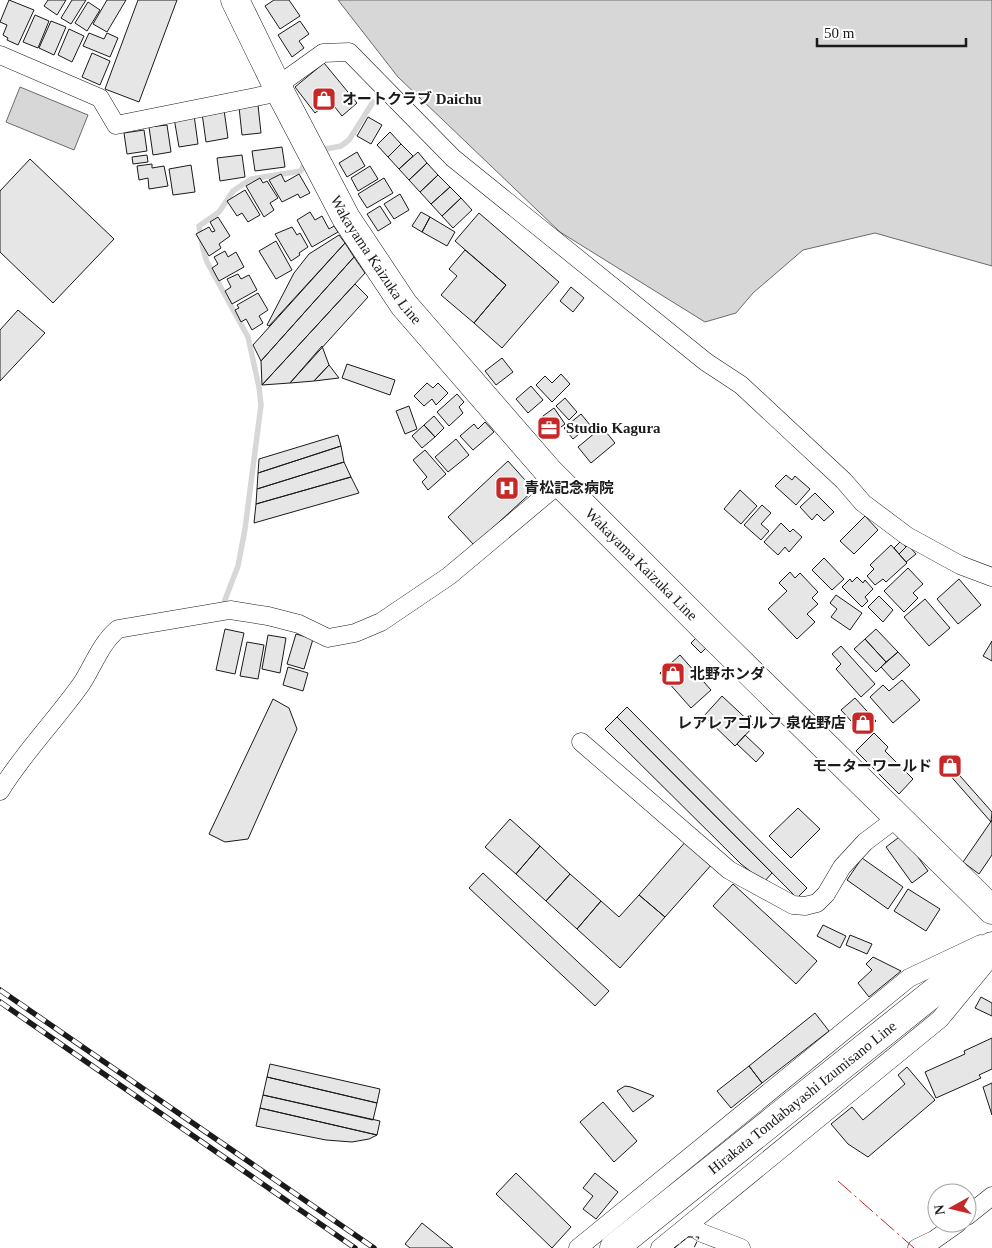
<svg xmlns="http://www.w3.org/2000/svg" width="992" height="1248" font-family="'Times New Roman','Noto Sans JP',serif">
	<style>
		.water { fill: #d7d7d7; stroke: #6a6a6a }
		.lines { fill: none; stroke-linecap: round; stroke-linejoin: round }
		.stream { stroke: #d7d7d7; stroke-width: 5.5 }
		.building { fill: #e6e6e6; stroke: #1a1a1a }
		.minor-casing { stroke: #1a1a1a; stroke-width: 19 }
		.primary-casing { stroke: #1a1a1a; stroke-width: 29 }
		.minor { stroke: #fff; stroke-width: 18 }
		.primary { stroke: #fff; stroke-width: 28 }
		.rail-casing { stroke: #1a1a1a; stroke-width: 5.5 }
		.rail { stroke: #fff; stroke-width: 4; stroke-dasharray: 11; stroke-linecap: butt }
		.fence { stroke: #1a1a1a; stroke-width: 1; stroke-dasharray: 6 2.5; stroke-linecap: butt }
		.power { stroke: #c62828; stroke-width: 1; stroke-dasharray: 18 4 2.5 4; stroke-linecap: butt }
		.labels { text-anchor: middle; stroke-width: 4; stroke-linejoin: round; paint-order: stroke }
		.poi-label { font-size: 15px; font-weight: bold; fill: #1a1a1a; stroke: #fff; text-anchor: start }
		.street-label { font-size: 15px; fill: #1a1a1a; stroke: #fff }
	</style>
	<rect width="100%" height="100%" fill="#fff"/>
	<path class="water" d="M338,0H992V266L875,233L803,250L753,293L736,313L705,322L560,232L398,77Z
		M20,87L88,115L74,150L6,122Z"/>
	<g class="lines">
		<path class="stream" d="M326,149L341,146L349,140L373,102
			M220,606L223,605L238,566L245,529L261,405L259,387L248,337L207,262L203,249L199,226L219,212L233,191L251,179L301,171L304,164"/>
	</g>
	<path class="building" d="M9,0L34,10L18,45L7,40L8,38L3,35L7,25L0,22Z
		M48,0H66L57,15L44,6Z
		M72,0H86L71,24L61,18Z
		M107,0H126L107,32L93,24Z
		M138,0H177L139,102L105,89Z
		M274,0H289L300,16L280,29L265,6Z
		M88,2L100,10L87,31L75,23Z
		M35,15L49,21L38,48L23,42Z
		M51,21L66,27L54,55L39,48Z
		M300,21L309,34L299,41L304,48L292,57L278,35Z
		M69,29L84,36L72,62L58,55Z
		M89,33L104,39L107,33L118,38L110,57L83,46Z
		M92,53L110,61L100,85L82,77Z
		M324,63L357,103L342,116L330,101L315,113L295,87Z
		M258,105L261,133L242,135L239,107Z
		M224,110L228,138L206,142L202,113Z
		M194,115L198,144L179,147L174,118Z
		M368,117L382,125L371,144L357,136Z
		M167,125L171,152L153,155L149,127Z
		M144,130L147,151L127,154L124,133Z
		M390,132L401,144L388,157L377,145Z
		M401,144L413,156L399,169L388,157Z
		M282,147L285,167L255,171L252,151Z
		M357,152L365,166L347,177L339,163Z
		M418,152L427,163L409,180L399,169Z
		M147,155L148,162L133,164L132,157Z
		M242,155L245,177L220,181L217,158Z
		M30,159L114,239L53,303L0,252V191Z
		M427,163L438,175L420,192L409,180Z
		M152,164V168L164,166L168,186L149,189L148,178L139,180L137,166Z
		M191,165L195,192L173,195L169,169Z
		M370,166L378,179L358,191L351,178Z
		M281,174L285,182L299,174L310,193L300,198L298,194L282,202L269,180Z
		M438,175L450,187L431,204L420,192Z
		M260,178L263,183L267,181L278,198L270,203L274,210L264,217L246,186Z
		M384,178L393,193L367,208L358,194Z
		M450,187L461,198L442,216L431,204Z
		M245,190L260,215L248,222L242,213L237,216L227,201Z
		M400,194L409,210L394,219L384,204Z
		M461,198L472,210L453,228L442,216Z
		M380,206L391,223L378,231L367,214Z
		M310,212L315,220L322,216L329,229L334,226L338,232L312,247L297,220Z
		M421,212L430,217L422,232L412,226Z
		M479,213L559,282L502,348L474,323L506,285L455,241Z
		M218,217L230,236L219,244L221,248L209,256L196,234L209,227L212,232L215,231L210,222Z
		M430,217L455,232L447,246L422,232Z
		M292,227L297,235L300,233L308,247L299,253L300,255L291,261L275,234Z
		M339,235L345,243L269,326L267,325L294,273L309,254Z
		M276,241L292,270L276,279L259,251Z
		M345,243L354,257L261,361L253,345Z
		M465,250L506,285L474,323L441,295L457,276L449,269Z
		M225,251L228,257L236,252L244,267L219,281L212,268L218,264L214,257Z
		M354,257L365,273L262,385L261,361Z
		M238,274L241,279L249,275L257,290L232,304L225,291L231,287L227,279Z
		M355,284L368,297L290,383L262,385Z
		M571,287L584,298L573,312L560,301Z
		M258,293L268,310L259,316L263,323L252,330L246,319L241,322L235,310L239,308L237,305Z
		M18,310L45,333L0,381V330Z
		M322,346L329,365L314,381L290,383Z
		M502,358L513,372L496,385L485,371Z
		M347,364L395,380L390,395L342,378Z
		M329,365L339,378L314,381Z
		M561,374L570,384L552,402L536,385L545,376L552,383Z
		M427,383L433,388L438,383L448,393L436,405L432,399L424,406L414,396Z
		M531,386L543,400L528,413L516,399Z
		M457,394L464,402L459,407L463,413L449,426L437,412Z
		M565,398L577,412L569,420L556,406Z
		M409,406L417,429L405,434L396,411Z
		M554,408L565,424L545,439L538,428L547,422L543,416Z
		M581,414L590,425L573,439L564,428Z
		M434,416L444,428L435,437L424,425Z
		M485,422L494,432L473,450L460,436L474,424L478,429Z
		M424,425L435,437L422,448L412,436Z
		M602,427L615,443L591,463L578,447Z
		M338,435L341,446L258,473L259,459Z
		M456,439L469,455L448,472L435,457Z
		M341,446L344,462L257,489L258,473Z
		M425,450L446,474L428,490L422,482L427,477L413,460Z
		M508,461L534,490L474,545L448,517Z
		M344,462L351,477L256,504L257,489Z
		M786,475L792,480L795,476L810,489L796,505L775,486Z
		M351,477L359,493L254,523L256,504Z
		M740,490L757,506L741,524L724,509Z
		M815,493L834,512L824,521L817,514L812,520L800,507Z
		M762,505L771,513L761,524L769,531L761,540L744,525Z
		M865,516L878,530L854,554L840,541Z
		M781,523L790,532L793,529L802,537L789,552L785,547L778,555L764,542Z
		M901,541L906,547L899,554L894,548Z
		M891,545L907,563L886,582L883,579L875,585L867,576L874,569L870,565Z
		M908,545L916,554L906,562L899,554Z
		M824,558L844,579L832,590L812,570Z
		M908,568L923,584L913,593L918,598L904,612L884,591Z
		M790,572L795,578L800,573L818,592L812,598L818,604L807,614L815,622L797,639L768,609L787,591L779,583Z
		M857,577L863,583L865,580L873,589L865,597L868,601L862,607L842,587L850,579L852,582Z
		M959,579L981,605L958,624L937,599Z
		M836,595L862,613L850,630L831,617L837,609L830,603Z
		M879,596L893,610L883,622L868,607Z
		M925,599L950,628L929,646L904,617Z
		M225,629L244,633L235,674L216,670Z
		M876,629L898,652L886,662L865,639Z
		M296,634L313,639L304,669L287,664Z
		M700,634L709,645L701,653L691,643Z
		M268,635L286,638L280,673L262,669Z
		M865,639L886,662L876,672L854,649Z
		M992,641V661L983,656Z
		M247,642L264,645L258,679L240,676Z
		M841,646L875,684L861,697L836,669L841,664L832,654Z
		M898,652L910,665L893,680L881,667Z
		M680,655L711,690L691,708L660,673Z
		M288,667L308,673L303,691L283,685Z
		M902,680L920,700L893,723L870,697L883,685L889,691Z
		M722,696L754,726L735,746L704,716Z
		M855,698L876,721L862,733L841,710Z
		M273,699L289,708L297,729L248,839L225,842L209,834Z
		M627,707L807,888L797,898L617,717Z
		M617,717L772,873L764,882L741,864L605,729Z
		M874,733L888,747L885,751L913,779L899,794L856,751Z
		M745,735L764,753L756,762L737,744Z
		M953,768L992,812L991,822L948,773Z
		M798,808L820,829L791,858L769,836Z
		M510,819L540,846L516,874L485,847Z
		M992,820V855L979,874L963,862Z
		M902,835L928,871L912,883L886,847Z
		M687,840L713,863L665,917L639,895Z
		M540,846L570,874L546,901L516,874Z
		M862,858L903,887L888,909L847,880Z
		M483,873L609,991L595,1006L469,888Z
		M570,874L601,901L577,929L546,901Z
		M733,884L817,961L796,984L713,906Z
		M908,889L940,909L926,931L894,911Z
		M639,895L665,917L620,968L577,929L601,901L619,917Z
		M823,925L846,936L840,948L817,936Z
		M850,935L872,944L867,954L846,945Z
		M873,957L901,971L869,997L858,983L872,970L866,964Z
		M981,997L992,1003V1016L975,1008Z
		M815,1013L829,1031L762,1083L749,1066Z
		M992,1038V1069L979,1075L981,1078L936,1098L925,1072L965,1054L964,1051Z
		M270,1064L380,1089L377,1103L267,1077Z
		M749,1066L762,1083L731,1108L717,1091Z
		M907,1067L935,1100L868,1157L848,1144L831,1124L852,1107L863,1120L905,1084L898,1075Z
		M267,1077L377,1103L373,1120L263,1095Z
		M992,1083V1115L983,1087Z
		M625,1086L631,1087L654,1096L633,1112L617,1091Z
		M263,1095L380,1121L377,1135L260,1108Z
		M603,1102L637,1141L614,1162L580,1122Z
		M260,1108L377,1135L369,1139L352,1142L326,1140L256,1126Z
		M516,1173L571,1227L552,1248L496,1194Z
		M595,1173L618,1192L596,1219L583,1209L593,1196L583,1188Z
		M422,1223L453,1248H410L405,1244Z"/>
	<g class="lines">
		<g class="minor-casing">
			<path id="minor" d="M0,55L100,98L116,125L280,92
				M277,86L323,53L349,52L453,158L706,362L741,385L844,481L863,503L907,536L960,565L992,577
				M581,742L729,870L793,905L805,906L817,903L826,894L842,867L865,842L898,817
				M0,791C24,752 56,720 82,683C94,664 101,643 118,629L230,610L268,616L299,624L328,638L355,633L381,622L449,576L560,483
				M967,1216L992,1196
				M689,1225L702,1233L741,1248
				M578,1248L909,978L981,944
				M660,1248L940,1019L987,962
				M917,1248L934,1240L958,1223"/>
		</g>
		<g class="primary-casing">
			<g id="primary">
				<path id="s1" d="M235,0L277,86L346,218L404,305L549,472L708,631L992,910"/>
				<path id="s2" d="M614,1248L992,946"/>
			</g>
		</g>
		<use href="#minor" class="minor"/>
		<use href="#primary" class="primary"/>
		<g class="rail-casing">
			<path id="rail" d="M0,990L374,1248
				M0,1002L355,1248"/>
		</g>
		<use href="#rail" class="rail"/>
		<path class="fence" d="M674,1248L688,1237H699L694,1248"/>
		<path class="power" d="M838,1181L914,1248"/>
	</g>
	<defs>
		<g id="shop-square" transform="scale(1.25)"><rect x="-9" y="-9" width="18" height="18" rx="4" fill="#c62828" stroke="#fff"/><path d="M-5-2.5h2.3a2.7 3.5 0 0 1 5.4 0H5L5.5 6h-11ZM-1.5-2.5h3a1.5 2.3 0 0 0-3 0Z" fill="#fff"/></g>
		<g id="office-square" transform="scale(1.25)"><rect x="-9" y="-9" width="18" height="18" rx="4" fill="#c62828" stroke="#fff"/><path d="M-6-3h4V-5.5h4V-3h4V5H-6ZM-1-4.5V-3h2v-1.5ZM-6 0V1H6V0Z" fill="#fff"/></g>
		<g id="hospital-square" transform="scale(1.25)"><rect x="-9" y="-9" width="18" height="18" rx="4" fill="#c62828" stroke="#fff"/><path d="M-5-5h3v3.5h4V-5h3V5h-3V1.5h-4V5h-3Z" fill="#fff"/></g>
	</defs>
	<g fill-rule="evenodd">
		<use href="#shop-square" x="324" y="99"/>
		<use href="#office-square" x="549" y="428"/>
		<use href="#hospital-square" x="507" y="488"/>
		<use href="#shop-square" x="673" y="674"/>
		<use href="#shop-square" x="863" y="723"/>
		<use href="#shop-square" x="950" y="766"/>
	</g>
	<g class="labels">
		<g class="poi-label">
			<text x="342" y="104">オートクラブ Daichu</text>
			<text x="566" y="433">Studio Kagura</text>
			<text x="524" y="493">青松記念病院</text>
			<text x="690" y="679">北野ホンダ</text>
			<text x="846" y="728" text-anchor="end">レアレアゴルフ 泉佐野店</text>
			<text x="932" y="771" text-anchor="end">モーターワールド</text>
		</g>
		<g class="street-label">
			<text dy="5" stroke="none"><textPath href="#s1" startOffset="296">Wakayama Kaizuka Line</textPath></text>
			<text dy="5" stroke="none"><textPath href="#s1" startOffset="701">Wakayama Kaizuka Line</textPath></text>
			<text dy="5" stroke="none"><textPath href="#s2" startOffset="241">Hirakata Tondabayashi Izumisano Line</textPath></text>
		</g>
	</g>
	<g transform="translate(952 1208) rotate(262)"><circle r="24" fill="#ffffff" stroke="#a3a3a3"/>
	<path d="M0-4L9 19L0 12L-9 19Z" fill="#c62828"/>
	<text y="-8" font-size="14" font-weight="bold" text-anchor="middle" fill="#1a1a1a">N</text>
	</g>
	<path d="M817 38v8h149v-8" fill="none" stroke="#1a1a1a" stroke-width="2.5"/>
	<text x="824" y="38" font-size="15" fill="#1a1a1a" stroke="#ffffff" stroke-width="4" paint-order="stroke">50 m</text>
</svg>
